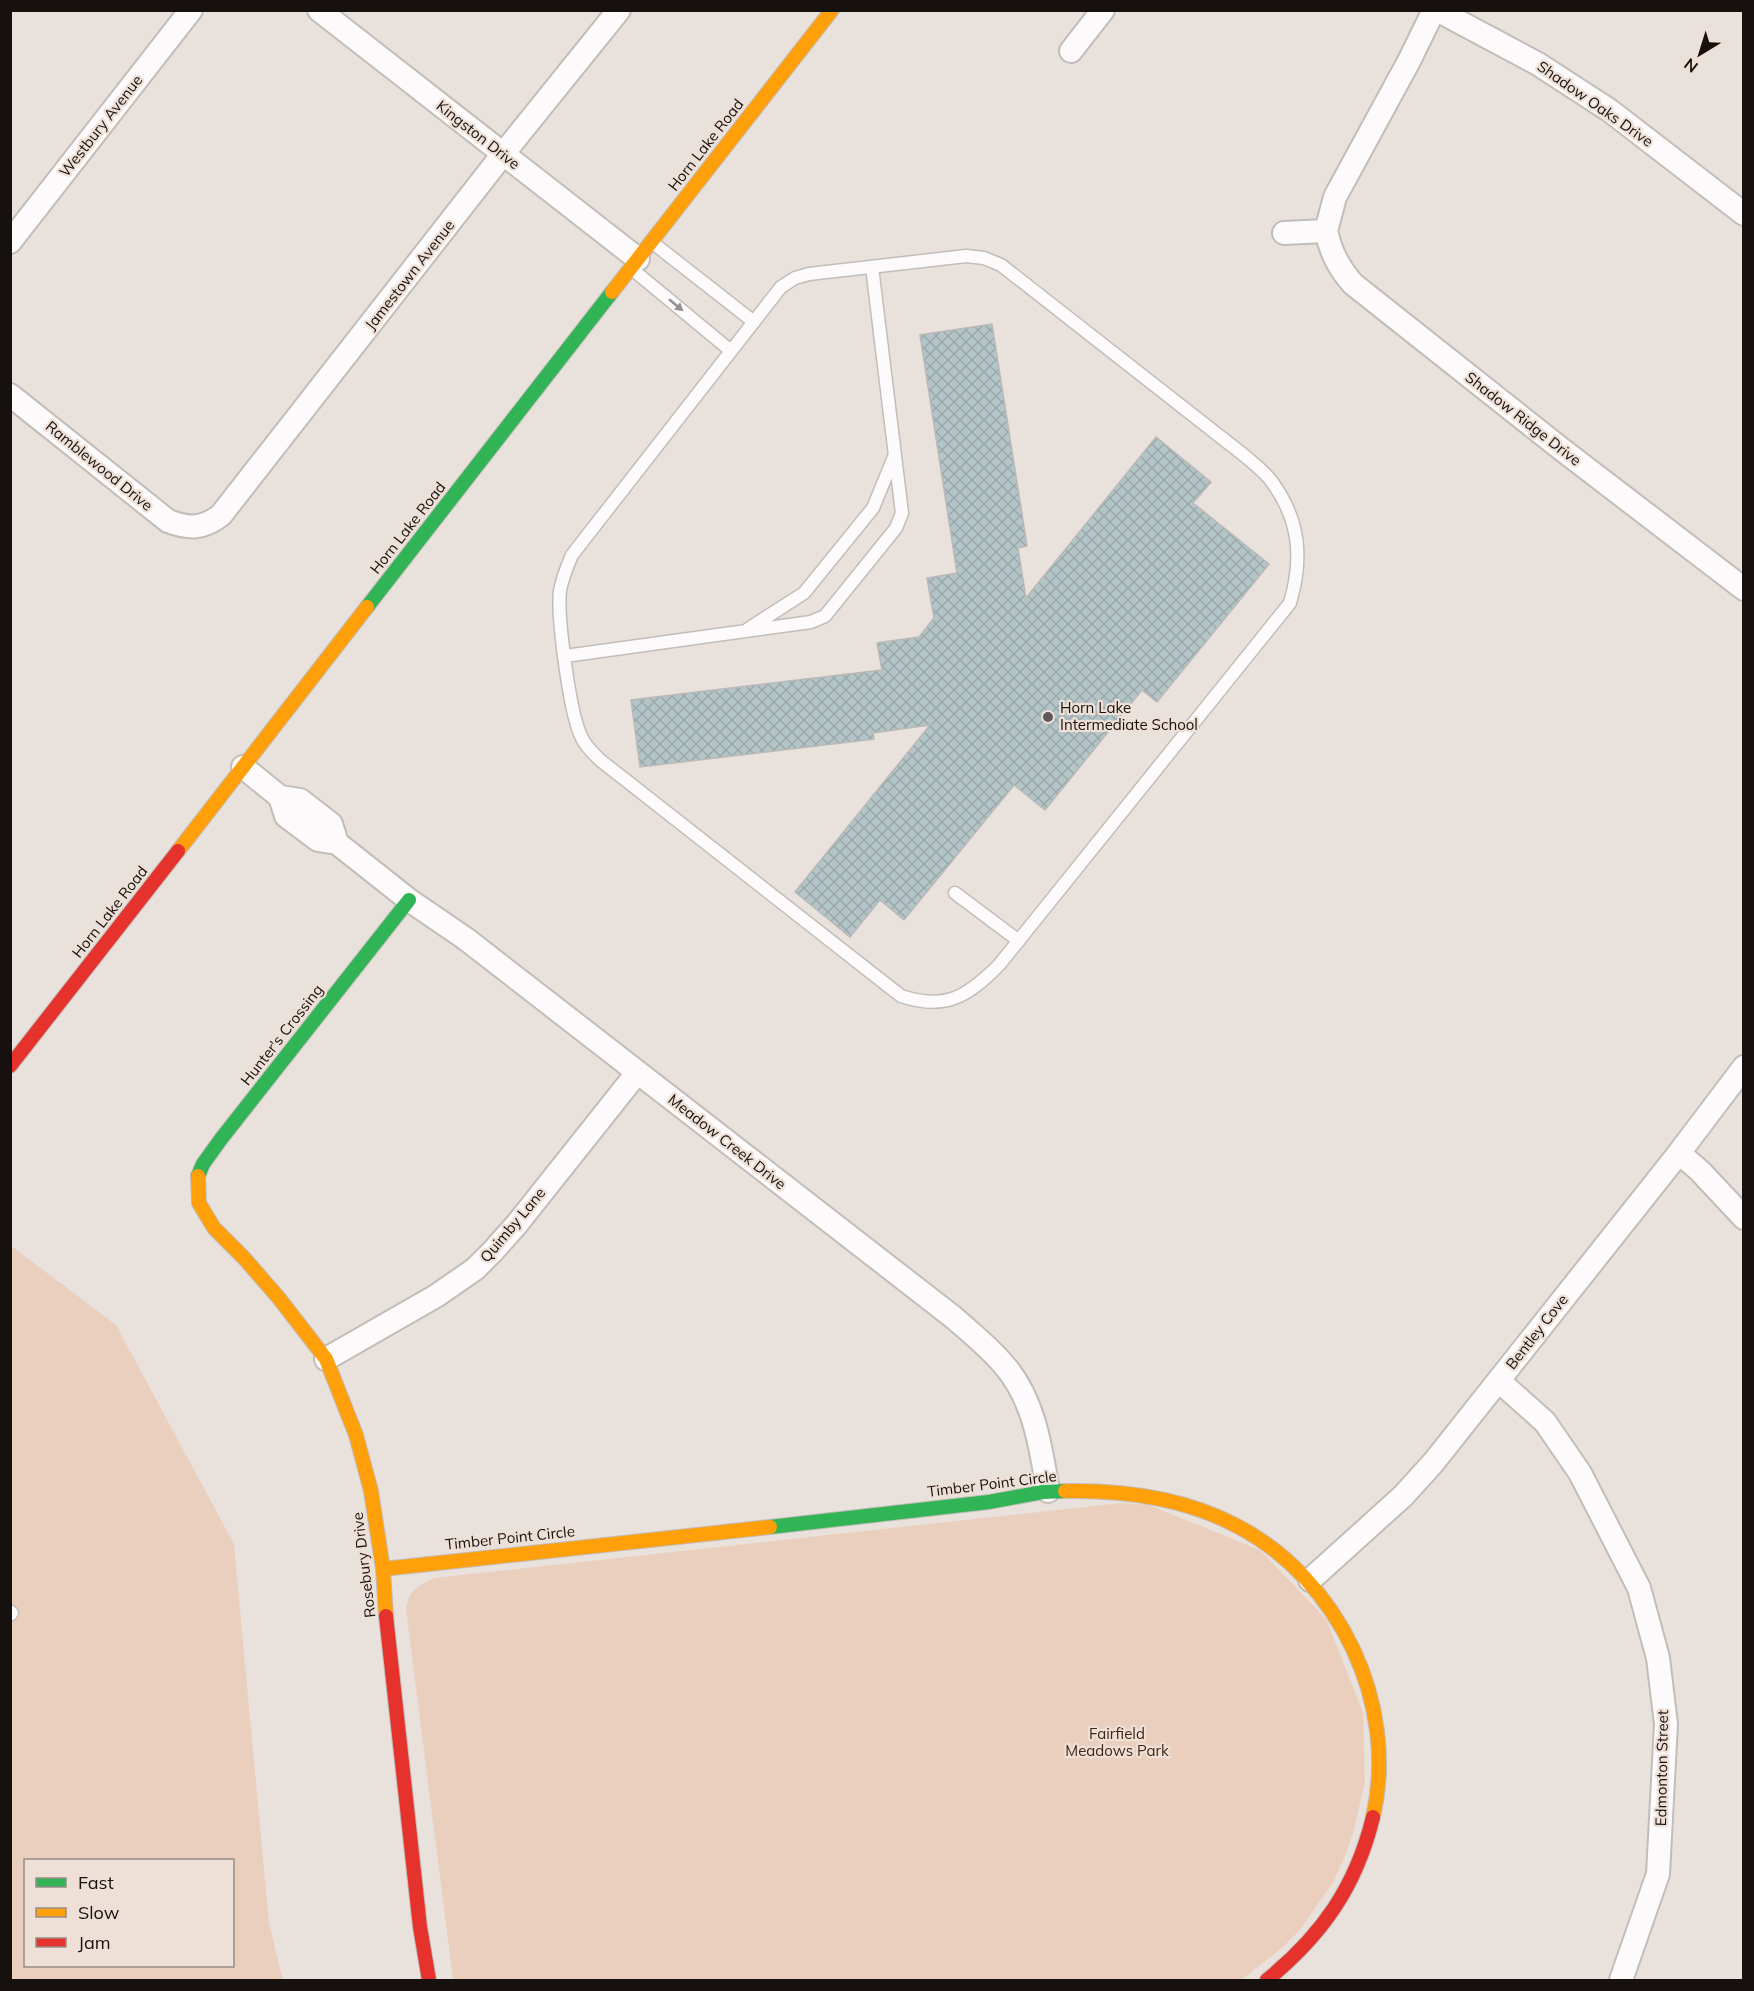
<svg xmlns="http://www.w3.org/2000/svg" width="1754" height="1991" font-family="Mulish,sans-serif">
	<style>
		.green { fill: #ebcfbe; fill-rule: evenodd }
		.building { fill: url(#building-cross-hatch); stroke: #bab9b8; stroke-width: 1.5 }
		.lines { fill: none; stroke-linecap: round; stroke-linejoin: round }
		.lane-casing { stroke: #c2bdb9; stroke-width: 15 }
		.street-casing { stroke: #c2bdb9; stroke-width: 26 }
		.fast-casing { stroke: #c2bdb9; stroke-width: 16 }
		.slow-casing { stroke: #c2bdb9; stroke-width: 16 }
		.jam-casing { stroke: #c2bdb9; stroke-width: 16 }
		.lane { stroke: #fcfafa; stroke-width: 12 }
		.street { stroke: #fcfafa; stroke-width: 22 }
		.fast { stroke: #30b455; stroke-width: 14 }
		.slow { stroke: #ff9f0a; stroke-width: 14 }
		.jam { stroke: #e5322d; stroke-width: 14 }
		.oneway { fill: #949190 }
		.poi-dot { fill: #605a57; stroke: #eee0d7; stroke-width: 2 }
		.labels { text-anchor: middle; stroke-width: 4.5; stroke-linejoin: round; paint-order: stroke }
		.street-label { font-size: 15px; fill: #16110f; stroke: #eee0d7 }
		.poi-label { font-size: 15px; fill: #16110f; stroke: #eee0d7; text-anchor: start }
		.park-label { font-size: 15px; fill: #432612; stroke: #eee0d7 }
	</style>
	<defs>
		<pattern id="building-cross-hatch" width="8" height="8" patternUnits="userSpaceOnUse" patternTransform="scale(1.5)"><rect width="8" height="8" fill="#b4c5c8"/><path d="M0 0l8 8M0 8l8-8" fill="none" stroke="#9aa8ab"/></pattern>
	</defs>
	<rect width="100%" height="100%" fill="#e9e1dc"/>
	<path class="green" d="M10,1245L116,1325L234,1544L269,1923L283,1980H11ZM26,1860H232V1966H26Z
		M1121,1503L1149,1505L1260,1550L1326,1619L1363,1712L1365,1781L1354,1830L1343,1861L1332,1884L1299,1931L1282,1948L1245,1977L1240,1980H453L406,1609C409,1588 418,1587 434,1578Z"/>
	<path class="building" d="M992,324L1027,546L1018,548L1026,598L1156,437L1211,482L1193,503L1269,564L1157,702L1142,690L1045,810L1014,785L904,920L880,900L850,937L795,892L930,725L873,733L874,739L640,767L631,700L882,670L877,643L919,637L934,618L927,578L957,573L920,335Z"/>
	<g class="lines">
		<g class="lane-casing">
			<path id="lane" d="M653,243L754,322
				M966,256L984,258L1001,265L1245,456C1254,464 1265,472 1272,482C1300,520 1303,559 1290,603L999,965C968,996 946,1011 901,996L600,760C593,753 586,747 582,738C570,717 557,616 560,591C562,578 567,567 572,555L781,287L795,278L809,274Z
				M632,269L731,351
				M748,629L804,593L873,508L894,457
				M565,656L811,622L825,616L896,528L902,513L872,267
				M955,893L1019,941
				M10,1611L12,1613L10,1615"/>
		</g>
		<g class="street-casing">
			<path id="street" d="M319,10L638,259
				M1437,10L1538,64L1609,110L1744,214
				M1071,51L1103,10
				M1326,231L1335,197L1409,61L1434,10
				M1284,233L1326,231C1331,252 1338,267 1353,284L1560,448L1744,589
				M10,242L191,10
				M10,395L168,521C189,529 203,529 221,515L503,154L619,10
				M243,767L280,797L300,800L331,824L337,843L409,900L466,939L953,1317C970,1332 989,1347 1004,1365C1034,1399 1041,1448 1048,1491
				M280,797L286,816L318,840L337,843
				M1679,1153L1700,1171L1744,1218
				M326,1359L436,1296L475,1269L493,1251L517,1224L637,1073
				M1499,1381L1545,1422L1580,1473L1639,1588L1658,1658L1666,1724L1658,1874L1621,1980
				M1310,1580L1403,1496L1433,1463L1679,1153L1744,1067"/>
		</g>
		<g class="fast-casing">
			<path id="fast" d="M367,607L612,292
				M198,1176L203,1164L221,1139L409,900
				M770,1527L989,1502L1043,1492L1065,1491"/>
		</g>
		<g class="slow-casing">
			<path id="slow" d="M612,292L832,10
				M178,851L367,607
				M198,1176L199,1203L214,1228L244,1258L278,1297L326,1359L356,1435L371,1491L383,1569L386,1616
				M1065,1491C1124,1490 1185,1498 1237,1526C1339,1579 1399,1704 1373,1817
				M383,1569L770,1527"/>
		</g>
		<g class="jam-casing">
			<path id="jam" d="M10,1066L178,851
				M386,1616L420,1927L429,1980
				M1267,1980C1322,1935 1356,1887 1373,1817"/>
		</g>
		<use href="#lane" class="lane"/>
		<use href="#street" class="street"/>
		<use href="#fast" class="fast"/>
		<use href="#slow" class="slow"/>
		<use href="#jam" class="jam"/>
	</g>
	<defs><path id="oneway-solid" d="M-6-.8H1V-3.2L6.5 0L1 3.2V.8H-6Z" transform="scale(1.5)"/></defs>
	<use class="oneway" href="#oneway-solid" transform="translate(676 305) rotate(40)"/>
	<circle class="poi-dot" cx="1048" cy="717" r="6"/>
	<g class="labels">
		<g class="street-label">
			<text transform="translate(1595 104) rotate(35)" y="5">Shadow Oaks Drive</text>
			<text transform="translate(101 126) rotate(-52)" y="5">Westbury Avenue</text>
			<text transform="translate(478 135) rotate(38)" y="5">Kingston Drive</text>
			<text transform="translate(706 145) rotate(-52)" y="5">Horn Lake Road</text>
			<text transform="translate(410 275) rotate(-52)" y="5">Jamestown Avenue</text>
			<text transform="translate(1523 419) rotate(38)" y="5">Shadow Ridge Drive</text>
			<text transform="translate(99 466) rotate(39)" y="5">Ramblewood Drive</text>
			<text transform="translate(408 528) rotate(-52)" y="5">Horn Lake Road</text>
			<text transform="translate(110 912) rotate(-52)" y="5">Horn Lake Road</text>
			<text transform="translate(282 1035) rotate(-52)" y="5">Hunter's Crossing</text>
			<text transform="translate(727 1142) rotate(38)" y="5">Meadow Creek Drive</text>
			<text transform="translate(513 1225) rotate(-50)" y="5">Quimby Lane</text>
			<text transform="translate(1537 1332) rotate(-52)" y="5">Bentley Cove</text>
			<text transform="translate(992 1484) rotate(-7)" y="5">Timber Point Circle</text>
			<text transform="translate(510 1538) rotate(-6)" y="5">Timber Point Circle</text>
			<text transform="translate(364 1565) rotate(-97)" y="5">Rosebury Drive</text>
			<text transform="translate(1662 1768) rotate(-89)" y="5">Edmonton Street</text>
		</g>
		<g class="poi-label">
			<text x="1060" y="713">Horn Lake<tspan x="1060" dy="17">Intermediate School</tspan></text>
		</g>
		<g class="park-label">
			<text x="1117" y="1739">Fairfield<tspan x="1117" dy="17">Meadows Park</tspan></text>
		</g>
	</g>
	<rect width="1754" height="1991" fill="none" stroke="#16110f" stroke-width="24"/>
	<rect x="24" y="1859" width="210" height="108" fill="#eee0d7" stroke="#988d87" stroke-width="1.5"/>
	<rect x="36" y="1878" width="30" height="9" fill="#30b455" stroke="#988d87" stroke-width="1.5"/>
	<text x="78" y="1889" font-size="18" fill="#16110f">Fast</text>
	<rect x="36" y="1908" width="30" height="9" fill="#ff9f0a" stroke="#988d87" stroke-width="1.5"/>
	<text x="78" y="1919" font-size="18" fill="#16110f">Slow</text>
	<rect x="36" y="1938" width="30" height="9" fill="#e5322d" stroke="#988d87" stroke-width="1.5"/>
	<text x="78" y="1949" font-size="18" fill="#16110f">Jam</text>
	<g transform="translate(1700 54) rotate(218)" stroke="#eee0d7" stroke-width="4.5" paint-order="stroke">
	<path d="M0-4.5L10 22L0 15L-10 22Z" fill="#16110f"/>
	<text y="-9" font-size="16" font-weight="bold" text-anchor="middle" fill="#16110f">N</text>
	</g>
</svg>
